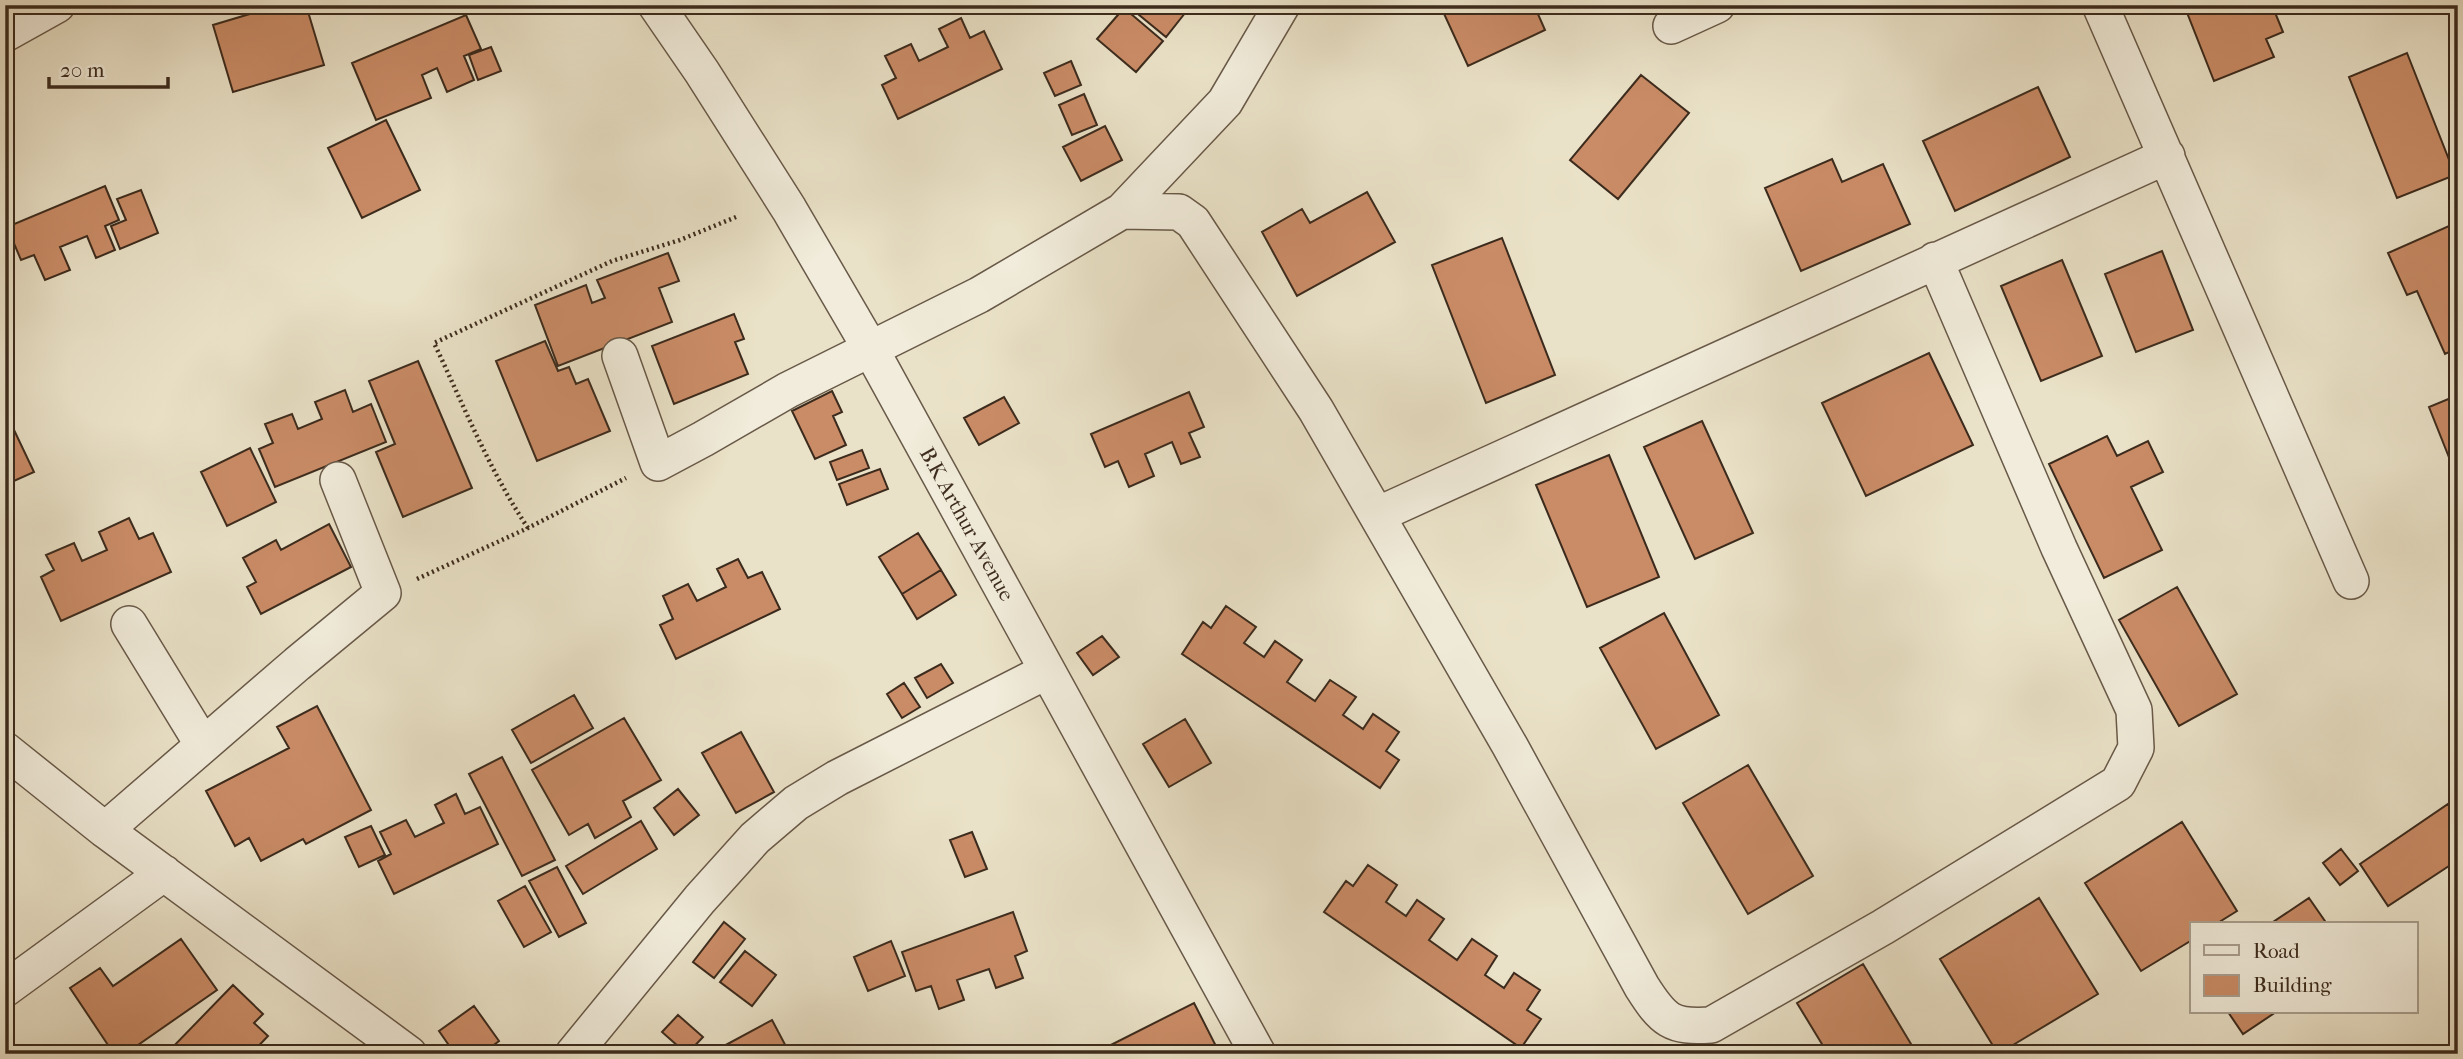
<svg xmlns="http://www.w3.org/2000/svg" width="2463" height="1059" font-family="'IM FELL French Canon',serif">
	<style>
		.building { fill: #ca8c67; stroke: #3c2b1d; stroke-width: 2 }
		.lines { fill: none; stroke-linecap: round; stroke-linejoin: round }
		.street-casing { stroke: #685948; stroke-width: 38 }
		.path { stroke: #3c2b1d; stroke-width: 4.5; stroke-dasharray: 2 3.5; stroke-linecap: butt }
		.street { stroke: #f1ecdb; stroke-width: 35 }
		.labels { text-anchor: middle; stroke-width: 5; stroke-linejoin: round; paint-order: stroke }
		.street-label { font-size: 21px; fill: #3c2b1d; stroke: #f1ecdb }
	</style>
	<rect width="100%" height="100%" fill="#eae2c8"/>
	<filter id="stains"><feTurbulence type="fractalNoise" baseFrequency=".00286" numOctaves="4"/><feColorMatrix values="0 0 0 0 .2 0 0 0 0 .09 0 0 0 0 .02 0 0 0 .5 -.17"/></filter>
	<radialGradient id="worn" r=".72"><stop offset=".6" stop-color="#630" stop-opacity="0"/><stop offset="1" stop-color="#630" stop-opacity=".3"/></radialGradient>
	<path class="building" d="M280,5H306L324,65L233,92L213,25Z
		M1127,5H1185L1189,8L1166,37Z
		M1440,5H1534L1545,30L1468,66Z
		M2184,5H2272L2283,32L2266,39L2274,57L2214,81Z
		M1124,8L1163,41L1136,72L1097,39Z
		M466,15L481,49L464,56L474,80L447,92L437,68L422,75L431,98L376,120L352,63Z
		M961,18L970,38L984,31L1002,69L898,119L882,85L896,78L885,56L911,44L919,61L948,47L939,29Z
		M491,47L501,71L478,80L469,55Z
		M2407,53L2455,175L2397,198L2349,77Z
		M1071,61L1081,85L1055,96L1044,73Z
		M1641,75L1689,113L1618,199L1570,160Z
		M2038,87L2070,157L1955,211L1923,141Z
		M1084,94L1097,125L1072,135L1059,105Z
		M386,120L420,190L362,218L328,148Z
		M1105,126L1122,160L1081,181L1063,147Z
		M1832,159L1842,182L1883,164L1910,224L1801,271L1765,188Z
		M105,186L119,220L105,226L115,250L96,258L87,236L60,247L70,270L45,280L34,255L21,260L7,227Z
		M141,190L158,233L120,249L111,226L126,220L117,199Z
		M1367,192L1395,242L1297,296L1262,232L1302,209L1310,223Z
		M2458,222V348L2445,354L2417,291L2407,295L2388,253Z
		M1502,238L1555,375L1486,403L1432,265Z
		M2162,251L2193,330L2136,352L2105,274Z
		M668,253L679,281L659,288L672,322L558,366L535,305L586,285L592,303L605,298L597,280Z
		M2062,260L2102,356L2041,381L2001,286Z
		M734,314L744,339L735,342L748,374L674,404L652,346Z
		M545,341L558,371L569,367L576,384L588,379L610,431L537,461L496,361Z
		M1929,353L1973,445L1866,496L1822,403Z
		M418,361L472,488L403,517L376,452L395,444L369,381Z
		M345,390L353,412L371,404L386,442L275,487L259,449L273,443L265,424L292,414L298,429L322,419L315,402Z
		M832,391L842,412L833,416L846,445L815,459L792,411Z
		M1189,392L1204,427L1189,433L1200,457L1181,464L1172,442L1145,454L1154,476L1129,487L1118,461L1105,467L1091,434Z
		M2458,395V480L2429,407Z
		M1004,397L1019,423L979,445L964,418Z
		M5,411L34,472L5,485Z
		M1702,421L1753,533L1695,559L1644,447Z
		M2107,436L2117,456L2148,441L2163,472L2131,487L2162,550L2104,578L2049,464Z
		M250,448L276,502L227,526L201,472Z
		M862,450L869,468L837,480L830,462Z
		M1609,455L1659,577L1587,607L1536,485Z
		M880,469L888,489L847,505L839,484Z
		M129,518L139,539L153,533L171,572L61,621L41,577L54,570L46,555L74,543L82,561L107,550L99,532Z
		M329,524L351,567L261,614L247,587L256,582L243,558L276,540L281,550Z
		M918,533L941,570L902,594L879,557Z
		M738,559L748,578L762,572L780,609L676,659L660,625L673,619L663,596L688,584L697,601L726,587L717,569Z
		M941,570L956,595L917,619L902,594Z
		M2177,587L2237,694L2179,726L2119,620Z
		M1226,606L1256,627L1244,643L1264,657L1275,641L1302,660L1287,682L1315,701L1330,680L1356,697L1343,715L1363,729L1373,714L1399,732L1386,751L1399,760L1380,788L1182,654L1203,622L1211,628Z
		M1664,613L1719,715L1656,749L1600,648Z
		M1102,636L1119,657L1093,675L1077,653Z
		M941,664L953,683L927,698L915,678Z
		M904,683L920,707L902,718L887,694Z
		M574,695L593,728L531,763L512,730Z
		M317,706L371,810L306,844L303,839L261,861L249,838L235,846L206,791L289,748L277,727Z
		M624,718L661,780L623,801L631,817L595,838L588,824L569,835L532,770Z
		M1185,719L1211,763L1169,787L1143,744Z
		M741,732L774,792L736,813L702,753Z
		M502,757L555,860L522,876L469,774Z
		M1748,765L1813,876L1748,914L1683,803Z
		M678,789L699,815L674,835L654,808Z
		M456,794L465,814L480,807L498,844L394,894L378,861L391,854L380,832L406,820L415,837L444,823L435,805Z
		M2448,804L2458,819V860L2388,906L2360,864Z
		M641,821L657,849L583,894L566,866Z
		M2182,822L2237,911L2216,924H2192V940L2141,971L2085,883Z
		M371,826L385,855L359,867L345,837Z
		M972,832L987,869L965,877L950,840Z
		M2341,849L2358,871L2340,885L2323,863Z
		M1368,865L1397,885L1386,902L1406,916L1417,900L1444,919L1429,940L1457,960L1472,939L1497,956L1485,975L1504,988L1514,973L1540,990L1527,1010L1541,1019L1521,1048L1324,912L1346,881L1353,886Z
		M557,867L586,923L559,937L529,881Z
		M525,886L551,932L524,947L498,901Z
		M2039,898L2098,994L1998,1054L1940,959Z
		M2309,898L2327,924H2270Z
		M1013,912L1027,951L1015,956L1023,978L996,988L989,969L957,980L964,1000L939,1009L931,986L916,991L902,952Z
		M724,922L745,939L714,978L693,962Z
		M181,939L217,990L125,1054H114L70,988L100,968L113,986Z
		M891,941L905,976L868,991L854,957Z
		M745,951L776,975L752,1006L720,982Z
		M1863,964L1917,1054H1828L1797,1003Z
		M233,985L263,1014L254,1023L268,1036L251,1054H166Z
		M1194,1003L1220,1054H1093Z
		M474,1006L499,1041L482,1054H455L439,1031Z
		M2228,1012H2276L2243,1034Z
		M678,1015L703,1037L687,1054L662,1032Z
		M772,1020L790,1054H726L722,1047Z"/>
	<g class="lines">
		<g class="street-casing">
			<path id="street" d="M656,5L702,72L789,209L870,348L1258,1054
				M2100,5L2351,581
				M1671,26L1717,5
				M5,34L57,5
				M1122,211L1179,212L1193,222L1316,410L1510,746L1642,987C1663,1020 1671,1028 1711,1025L1883,927L2118,783L2136,748L2134,710L2059,548L1935,260
				M620,356L658,463L703,439L788,390L979,295L1122,211L1225,102L1282,5
				M1377,515L2167,156
				M129,624L203,745
				M5,750L105,830L409,1054
				M105,830L297,664L383,593L338,480
				M5,989L164,873
				M573,1054L700,899L755,838L796,803L837,778L1047,671"/>
		</g>
		<path class="path" d="M528,528C489,470 464,406 434,343L612,261L680,240L736,217
			M417,579L528,528L626,478"/>
		<use href="#street" class="street"/>
	</g>
	<g class="labels">
		<g class="street-label">
			<text transform="translate(967 524) rotate(61)" y="7">B.K Arthur Avenue</text>
		</g>
	</g>
	<rect width="2463" height="1059" fill="none" stroke="#eae2c8" stroke-width="28"/>
	<rect x="7" y="7" width="2449" height="1045" fill="none" stroke="#3c2b1d" stroke-width="3.5"/>
	<rect x="14" y="14" width="2435" height="1031" fill="none" stroke="#3c2b1d" stroke-width="2"/>
	<rect x="2190" y="922" width="228" height="91" fill="#f1ecdb" stroke="#a99f8f" stroke-width="2"/>
	<rect x="2204" y="945" width="35" height="10" fill="#f1ecdb" stroke="#a99f8f" stroke-width="2"/>
	<text x="2253" y="958" font-size="21" fill="#3c2b1d">Road</text>
	<rect x="2204" y="975" width="35" height="21" fill="#ca8c67" stroke="#a99f8f" stroke-width="2"/>
	<text x="2253" y="992" font-size="21" fill="#3c2b1d">Building</text>
	<path d="M49 77v10h119v-10" fill="none" stroke="#3c2b1d" stroke-width="3.5"/>
	<text x="60" y="77" font-size="21" fill="#3c2b1d" stroke="#f1ecdb" stroke-width="5" paint-order="stroke">20 m</text>
	<rect width="100%" height="100%" filter="url(#stains)"/>
	<rect width="100%" height="100%" fill="url(#worn)"/>
</svg>
